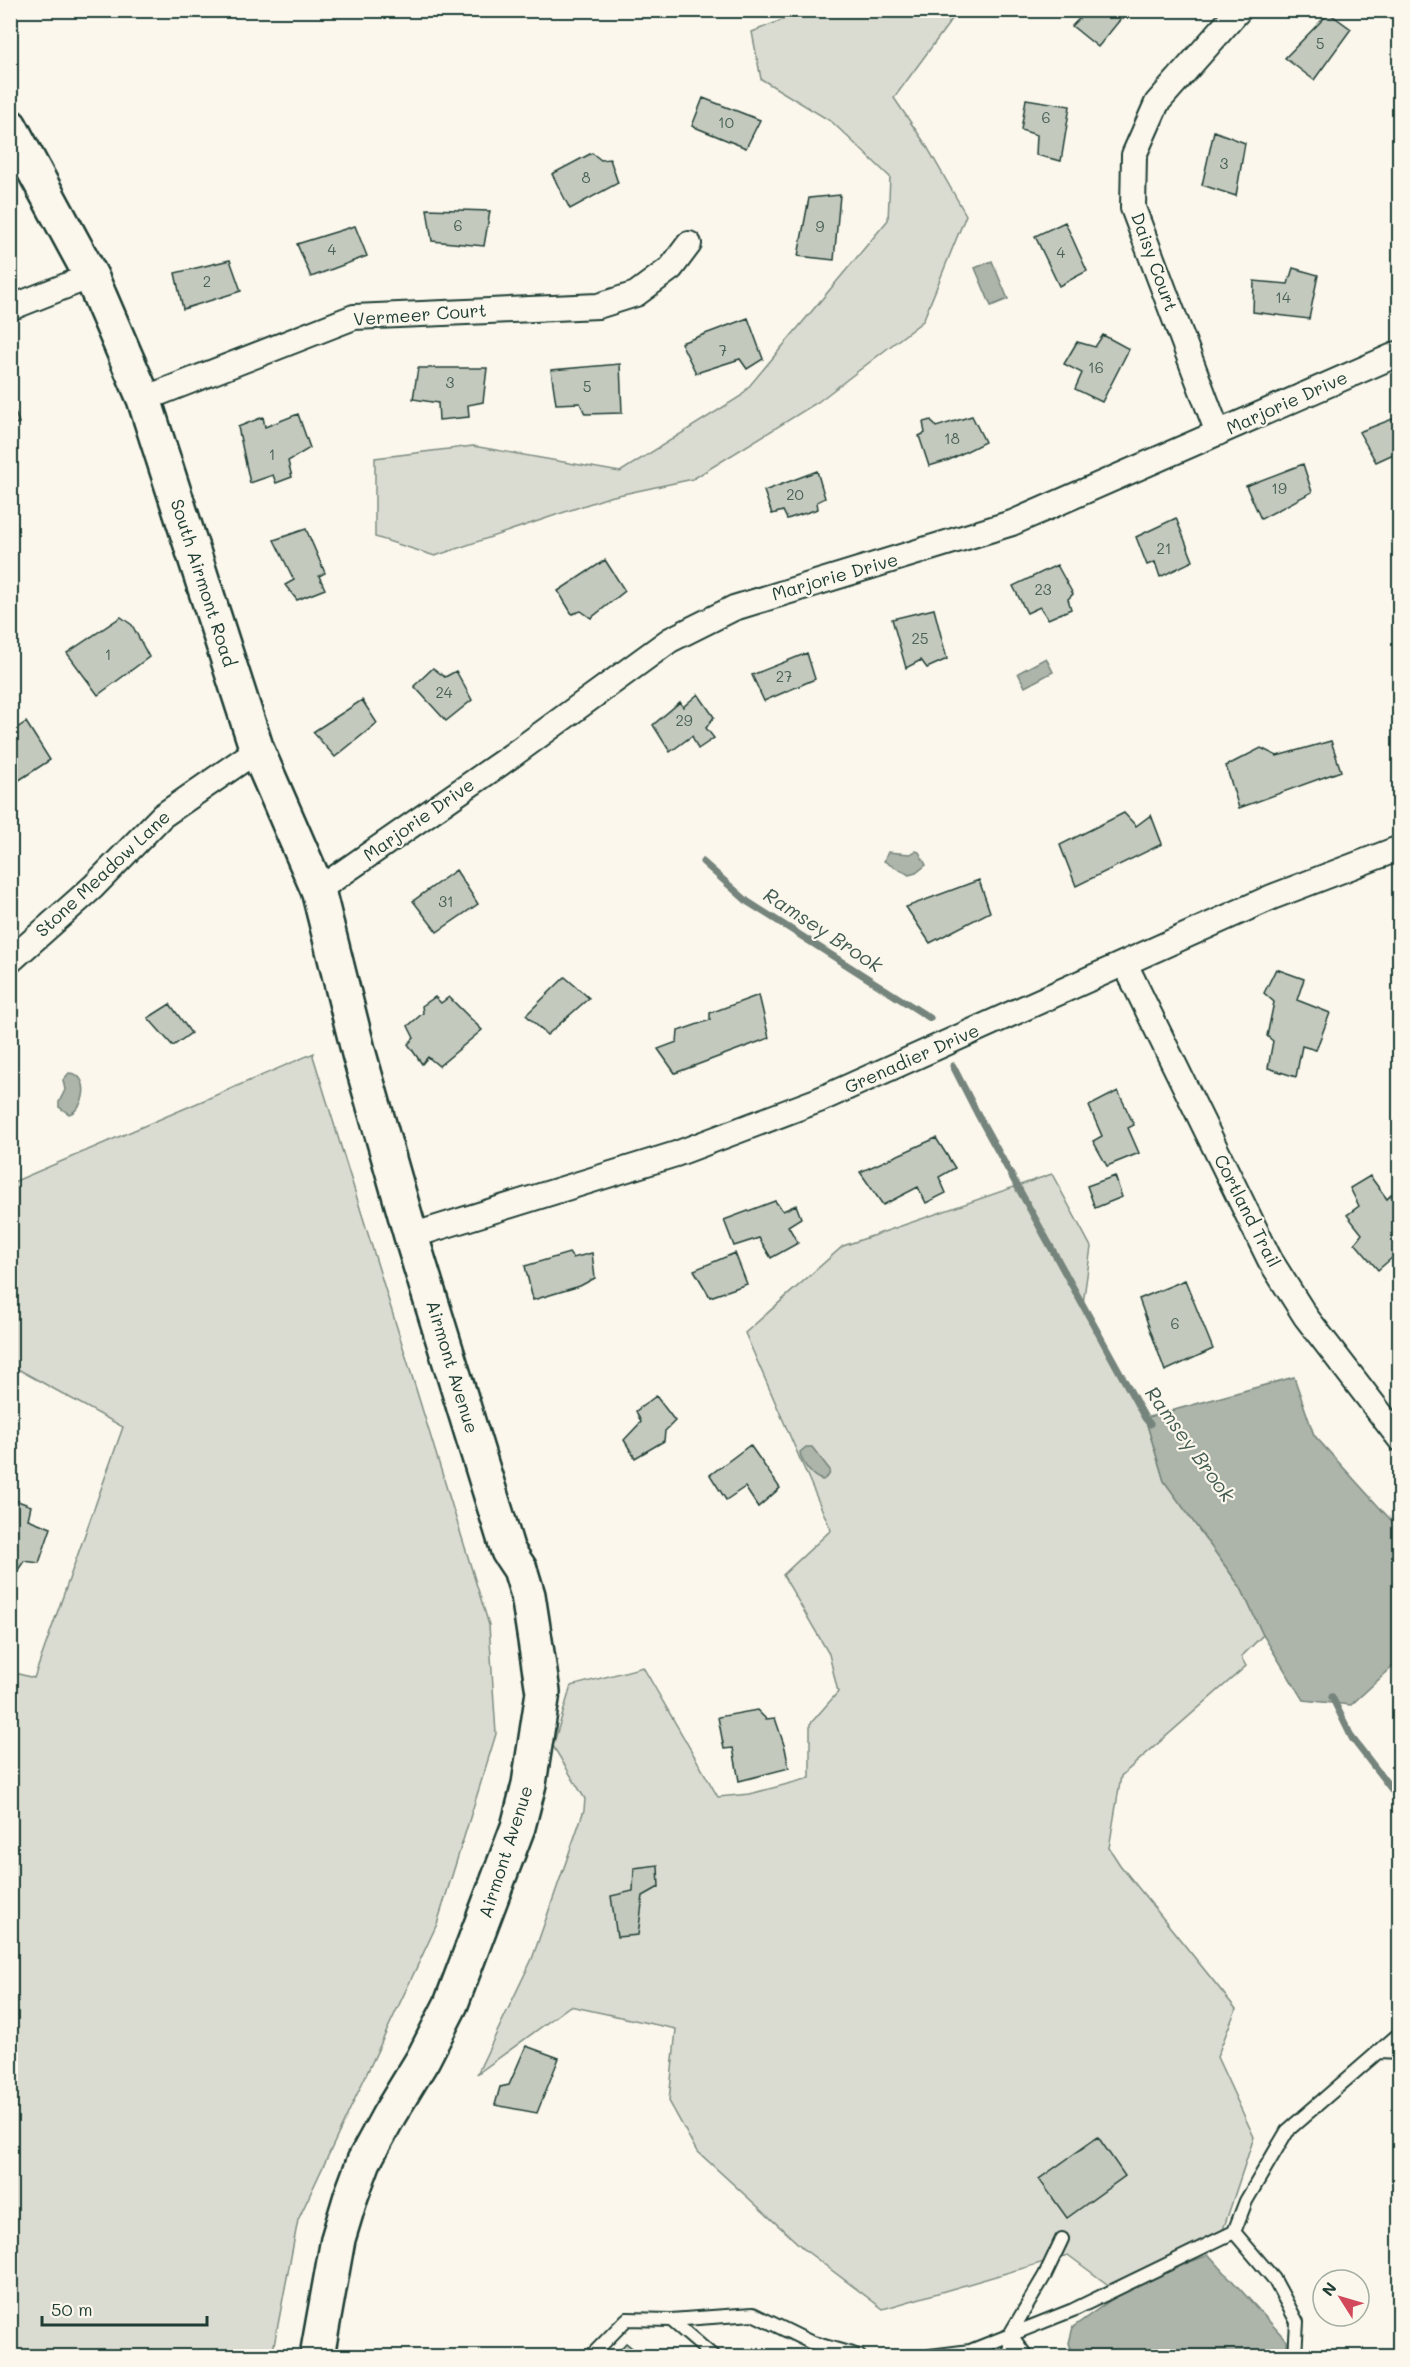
<svg xmlns="http://www.w3.org/2000/svg" width="1410" height="2367" font-family="Mali,sans-serif">
	<style>
		.green { fill: #dbdcd1; stroke: #7d8c82; stroke-width: 1.5 }
		.water { fill: #adb4aa; stroke: #74847b; stroke-width: 1.5 }
		.lines { fill: none; stroke-linecap: round; stroke-linejoin: round }
		.stream { stroke: #74847b; stroke-width: 7 }
		.building { fill: #c4c9be; stroke: #1f3d34; stroke-width: 1.5 }
		.lane-casing { stroke: #1f3d34; stroke-width: 16 }
		.street-casing { stroke: #1f3d34; stroke-width: 28 }
		.secondary-casing { stroke: #1f3d34; stroke-width: 38 }
		.lane { stroke: #fbf7ec; stroke-width: 12 }
		.street { stroke: #fbf7ec; stroke-width: 24 }
		.secondary { stroke: #fbf7ec; stroke-width: 33 }
		.labels { text-anchor: middle; stroke-width: 4.5; stroke-linejoin: round; paint-order: stroke }
		.number-label { font-size: 15px; fill: #486056 }
		.street-label { font-size: 18px; fill: #1f3d34; stroke: #fbf7ec }
		.water-label { font-size: 20px; font-style: italic; fill: #425b52; stroke: #fbf7ec }
	</style>
	<rect width="100%" height="100%" fill="#fbf7ec"/>
	<filter id="ink" filterUnits="userSpaceOnUse"><feTurbulence type="fractalNoise" baseFrequency=".0167" numOctaves="2"/><feDisplacementMap in="SourceGraphic" scale="12" xChannelSelector="R" yChannelSelector="G"/><feConvolveMatrix kernelMatrix="1 2 1 2 8 2 1 2 1" color-interpolation-filters="sRGB"/></filter>
	<g filter="url(#ink)">
		<path class="green" d="M807,10L958,11L894,98L926,145L966,215L923,321L818,402L693,479L609,497L435,556L375,537V458L473,446L620,472L741,396L888,220L890,177L832,122L761,79L752,32Z
			M314,1053L313,1056L489,1625L496,1734L437,1924L298,2220L272,2356H11V1672L34,1678L123,1427L14,1367L11,1369V1183Z
			M1052,1174L1091,1247L1083,1304L1145,1418L1164,1481L1241,1588L1263,1635L1241,1657L1246,1666L1121,1776L1109,1848L1120,1865L1236,2009L1217,2057L1254,2137L1221,2236L1111,2287L1068,2255L883,2309L805,2250L696,2150L669,2101L676,2029L570,2006L477,2074L532,1959L584,1810L585,1799L553,1746L571,1686L643,1667L718,1797L750,1794L810,1778V1724L838,1692L829,1654L783,1575L831,1530L745,1333L843,1246Z"/>
		<path class="water" d="M992,261L1008,299L991,306L975,268Z
			M1046,658L1053,672L1025,687L1018,673Z
			M916,851L919,852L926,865L916,873L909,875C901,870 892,867 884,861L888,852L910,854Z
			M69,1073C91,1074 86,1109 69,1114L59,1107V1102L65,1090L63,1080Z
			M1294,1377L1314,1435L1399,1529V1661L1351,1705L1303,1700L1263,1635L1241,1588L1164,1481L1145,1418Z
			M806,1447H812L830,1470L829,1475L823,1480C812,1478 801,1462 800,1452Z
			M1209,2255L1287,2341V2356H1073L1069,2343L1073,2327L1139,2280Z"/>
		<g class="lines">
			<path class="stream" d="M703,862L748,902L930,1018
				M953,1066L977,1113L1145,1418L1150,1424
				M1332,1697L1352,1738L1400,1800"/>
		</g>
		<path class="building" d="M1088,10H1128L1098,47L1072,26Z
			M1329,13L1351,29L1314,80L1285,58Z
			M703,98L760,120L746,148L692,126Z
			M1026,99L1070,106L1061,161L1036,155L1037,135L1021,130Z
			M1214,131L1245,143L1236,196L1202,185Z
			M592,153L601,160L610,159L618,183L570,209L552,174Z
			M840,195L834,260L798,256L809,198Z
			M427,209L490,211L484,246L432,241Z
			M1065,222L1087,271L1059,286L1035,236Z
			M355,226L367,256L311,277L297,244Z
			M230,260L241,291L183,309L175,273Z
			M1293,268L1318,275L1309,319L1253,312L1254,281L1288,284Z
			M748,318L763,359L747,369L740,359L696,373L681,343Z
			M1103,335L1129,349L1102,402L1075,389L1082,373L1064,364L1077,342L1095,347Z
			M620,364L622,413L585,414L580,403L556,404L551,370Z
			M418,368H487L483,402L468,405L469,417L439,420L438,403L413,399Z
			M10,398L19,423L10,425Z
			M298,414L310,448L288,461L292,477L276,483L273,475L250,483L238,427L263,417L265,427Z
			M972,416L985,442L949,460L929,466L919,436L925,433L923,422L931,420L936,427Z
			M1400,416V451L1376,462L1359,432Z
			M1303,464L1312,492L1261,519L1246,486Z
			M817,471L825,498L817,502L818,509L787,519L783,511L772,514L764,491Z
			M1176,518L1193,561L1160,577L1155,562L1147,565L1136,537Z
			M306,529L325,573L319,576L325,589L297,600L285,585L294,580L274,540Z
			M605,560L625,591L591,618L581,611L572,614L558,591Z
			M1057,565L1073,594L1068,599L1071,609L1048,619L1040,607L1027,613L1013,586Z
			M934,609L947,659L927,668L921,660L906,668L892,619Z
			M121,617L132,625L149,657L98,695L67,653Z
			M807,653L815,679L764,701L752,675Z
			M433,668L445,677L456,671L472,700L446,721L414,686Z
			M698,694L714,717L706,728L714,738L698,749L692,736L670,752L653,725L680,702L683,707Z
			M362,700L377,723L335,757L313,732Z
			M26,722L50,760L10,786V733Z
			M1331,741L1341,771L1239,808L1226,766L1261,748L1277,756Z
			M1124,813L1136,826L1151,815L1162,844L1076,886L1060,845Z
			M456,870L478,904L437,932L413,901Z
			M979,880L990,912L930,943L906,907Z
			M1276,969L1304,979L1297,1000L1330,1013L1316,1050L1302,1046L1296,1077L1268,1068L1273,1041L1267,1036L1274,1002L1264,993Z
			M565,977L589,998L547,1035L526,1015Z
			M759,995L769,1038L675,1073L658,1049L677,1042L678,1031L710,1020V1013Z
			M435,997L441,1003L449,997L482,1030L439,1066L428,1057L422,1064L408,1044L414,1038L408,1026L423,1013L422,1006Z
			M170,1004L191,1033L173,1046L148,1018Z
			M1118,1091L1134,1125L1128,1128L1139,1153L1107,1166L1093,1141L1102,1136L1089,1106Z
			M936,1138L955,1168L939,1177L946,1193L926,1203L918,1187L883,1205L860,1172Z
			M1115,1176L1122,1197L1095,1208L1087,1186Z
			M1370,1176L1387,1199L1393,1193L1400,1203V1251L1378,1270L1355,1243L1362,1234L1347,1215L1359,1206L1350,1188Z
			M775,1201L783,1211L796,1205L801,1218L788,1226L798,1243L771,1258L759,1238L734,1246L724,1220Z
			M569,1253L573,1258L592,1253L595,1278L580,1286L533,1300L525,1266Z
			M735,1253L747,1284L710,1297L694,1270Z
			M1185,1280L1213,1349L1165,1371L1139,1299Z
			M656,1396L675,1421L665,1431L664,1441L635,1458L624,1440L641,1422L636,1411Z
			M750,1445L780,1488L758,1507L745,1487L726,1500L710,1475Z
			M10,1498L31,1506L28,1519L51,1528L39,1563L24,1561L16,1573L10,1571Z
			M757,1710L766,1719L775,1718L785,1748L789,1768L739,1781L733,1748L724,1749L718,1717Z
			M658,1865L659,1887L643,1896L638,1935L617,1937L611,1896L633,1891L634,1868Z
			M526,2046L559,2058L537,2113L495,2105L500,2087L509,2085Z
			M1098,2137L1125,2176L1067,2218L1039,2179Z
			M626,2343L642,2356H614Z"/>
		<g class="lines">
			<g class="lane-casing">
				<path id="lane" d="M1378,2052L1400,2053
					M1234,2232L1274,2279L1297,2322L1295,2356
					M671,2320L753,2314L810,2342L859,2356
					M1011,2335L1026,2356
					M591,2356L627,2319L671,2320L713,2356
					M930,2356L970,2351L1073,2310L1234,2232L1246,2201L1287,2131L1400,2033
					M1011,2356L1009,2336L1045,2275L1062,2239"/>
			</g>
			<g class="street-casing">
				<path id="street" d="M10,308L91,276
					M144,399L354,317L598,306L636,294L671,268L689,244
					M1218,433L1133,208L1134,155L1157,103L1239,10
					M318,890L511,756L670,640L734,608L1012,523L1400,353
					M10,961L93,887L162,816L257,750
					M1125,964L1270,1260L1306,1317L1400,1439
					M411,1236L676,1154L819,1100L1272,897L1400,848"/>
			</g>
			<g class="secondary-casing">
				<path id="secondary" d="M10,126L91,276L144,399L257,750L318,890L359,1054L411,1236L508,1551L520,1569L528,1595L543,1692L529,1784L518,1827L451,2004L423,2059L389,2115L364,2161L351,2196L338,2239L317,2356"/>
			</g>
			<use href="#lane" class="lane"/>
			<use href="#street" class="street"/>
			<use href="#secondary" class="secondary"/>
		</g>
	</g>
	<g class="labels">
		<g class="number-label">
			<text x="1320" y="49">5</text>
			<text x="1046" y="123">6</text>
			<text x="726" y="128">10</text>
			<text x="1224" y="169">3</text>
			<text x="586" y="183">8</text>
			<text x="458" y="231">6</text>
			<text x="820" y="232">9</text>
			<text x="332" y="255">4</text>
			<text x="1061" y="258">4</text>
			<text x="207" y="287">2</text>
			<text x="1283" y="303">14</text>
			<text x="723" y="356">7</text>
			<text x="1096" y="373">16</text>
			<text x="450" y="388">3</text>
			<text x="587" y="392">5</text>
			<text x="952" y="444">18</text>
			<text x="272" y="460">1</text>
			<text x="1279" y="494">19</text>
			<text x="795" y="500">20</text>
			<text x="1164" y="554">21</text>
			<text x="1043" y="595">23</text>
			<text x="920" y="644">25</text>
			<text x="108" y="660">1</text>
			<text x="784" y="682">27</text>
			<text x="444" y="698">24</text>
			<text x="684" y="726">29</text>
			<text x="446" y="907">31</text>
			<text x="1175" y="1329">6</text>
		</g>
		<g class="street-label">
			<text transform="translate(1154 262) rotate(70)" y="6">Daisy Court</text>
			<text transform="translate(420 315) rotate(-4)" y="6">Vermeer Court</text>
			<text transform="translate(1287 403) rotate(-24)" y="6">Marjorie Drive</text>
			<text transform="translate(835 577) rotate(-16)" y="6">Marjorie Drive</text>
			<text transform="translate(203 583) rotate(72)" y="6">South Airmont Road</text>
			<text transform="translate(419 820) rotate(-35)" y="6">Marjorie Drive</text>
			<text transform="translate(103 874) rotate(-43)" y="6">Stone Meadow Lane</text>
			<text transform="translate(912 1059) rotate(-24)" y="6">Grenadier Drive</text>
			<text transform="translate(1247 1211) rotate(63)" y="6">Cortland Trail</text>
			<text transform="translate(452 1367) rotate(73)" y="6">Airmont Avenue</text>
			<text transform="translate(506 1852) rotate(-72)" y="6">Airmont Avenue</text>
		</g>
		<g class="water-label">
			<text transform="translate(823 930) rotate(33)" y="7">Ramsey Brook</text>
			<text transform="translate(1190 1444) rotate(54)" y="7">Ramsey Brook</text>
		</g>
	</g>
	<rect width="1410" height="2367" fill="none" stroke="#fbf7ec" stroke-width="36"/>
	<rect x="18" y="18" width="1374" height="2331" fill="none" stroke="#1f3d34" stroke-width="2" filter="url(#ink)"/>
	<g transform="translate(1341 2298) rotate(307)"><circle r="28" fill="#fbf7ec" stroke="#a3ada2" stroke-width="1.5"/>
	<path d="M0-4.5L10 22L0 15L-10 22Z" fill="#d1495b"/>
	<text y="-9" font-size="16" font-weight="bold" text-anchor="middle" fill="#1f3d34">N</text>
	</g>
	<path d="M42 2316v9h165v-9" fill="none" stroke="#1f3d34" stroke-width="3"/>
	<text x="51" y="2316" font-size="18" fill="#1f3d34" stroke="#fbf7ec" stroke-width="4.5" paint-order="stroke">50 m</text>
</svg>
